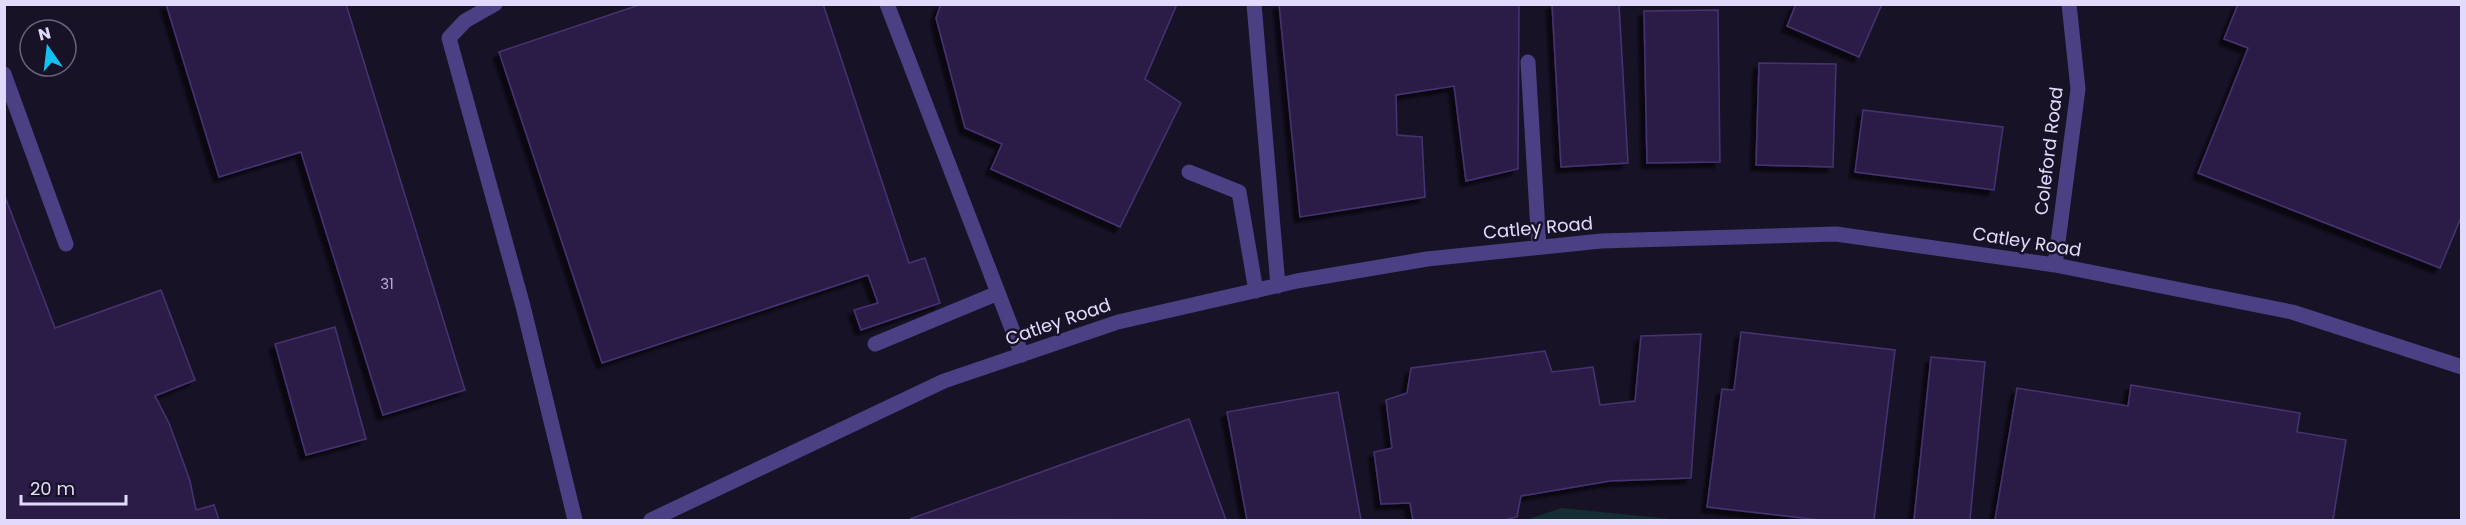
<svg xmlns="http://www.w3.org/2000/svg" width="2466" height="525" font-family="Poppins,sans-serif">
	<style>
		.green { fill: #152e31 }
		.building { fill: #2c1f47; stroke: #463371; stroke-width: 1.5; filter: url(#shadow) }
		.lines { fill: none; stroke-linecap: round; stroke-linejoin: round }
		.minor { stroke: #4a4083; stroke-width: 15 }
		.labels { text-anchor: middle; stroke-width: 5; stroke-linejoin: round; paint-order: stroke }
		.number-label { font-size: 15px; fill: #b4abcf }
		.street-label { font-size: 18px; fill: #e2dafc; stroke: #181227 }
	</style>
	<defs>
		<filter id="shadow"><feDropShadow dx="-5.5" dy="5.5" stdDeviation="1.5" flood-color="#0009"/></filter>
	</defs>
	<rect width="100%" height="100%" fill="#181227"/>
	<path class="green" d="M1561,508L1681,520H1526Z"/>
	<path class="building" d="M166,4H346L465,390L383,415L301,152L219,177Z
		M642,4H823L909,263L925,258L940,303L861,330L854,310L878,303L868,275L602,363L499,52Z
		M941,4H1177L1145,79L1181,103L1120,227L991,169L1002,144L965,128L936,18Z
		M1279,4H1519L1518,169L1466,181L1454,86L1396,95L1397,135L1422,137L1425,197L1300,217Z
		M1552,4H1619L1628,163L1561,167Z
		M1796,4H1882L1859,57L1787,26Z
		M2238,4H2462V215L2440,268L2198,173L2248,48L2224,39Z
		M1718,10L1720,162L1647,163L1644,11Z
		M1759,63L1836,64L1833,167L1756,165Z
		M1863,110L2003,127L1994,190L1855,172Z
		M4,194L55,328L161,290L195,380L155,396L169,423L180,453L190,481L196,510L214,505L219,520H4Z
		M335,327L366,439L306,455L275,344Z
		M1741,332L1895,350L1874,520H1820L1707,507L1722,389L1734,390Z
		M1701,334L1691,478L1610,481L1521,496L1517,517L1504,520H1413L1410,503L1381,504L1374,452L1392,448L1386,400L1407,393L1411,368L1545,351L1552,372L1593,367L1600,405L1635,401L1641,336Z
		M1931,357L1985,362L1970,520H1914Z
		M2131,385L2300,413L2297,432L2346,440L2333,520H1995L2017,388L2128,406Z
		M1338,392L1361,520H1247L1227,412Z
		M1189,419L1226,520L910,519Z"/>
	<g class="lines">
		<path class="minor" d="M495,4L465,21L449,38L523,306L575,520
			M887,4L1022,355
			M1254,4L1278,286
			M1528,62L1539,247
			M4,74L66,244
			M1189,172L1239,192L1256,291
			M2055,265L2078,89L2069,4
			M875,344L998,293
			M651,520L944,381L1118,322L1297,281L1427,259L1601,241L1836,234L2055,265L2292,312L2462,367"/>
	</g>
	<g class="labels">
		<g class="number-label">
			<text x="387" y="289">31</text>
		</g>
		<g class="street-label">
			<text transform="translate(2049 151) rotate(-83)" y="6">Coleford Road</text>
			<text transform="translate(1538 228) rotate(-5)" y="6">Catley Road</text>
			<text transform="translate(2027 242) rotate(9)" y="6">Catley Road</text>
			<text transform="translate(1058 322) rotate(-19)" y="6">Catley Road</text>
		</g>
	</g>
	<rect width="2466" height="525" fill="none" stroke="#e2dafc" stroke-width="12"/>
	<g transform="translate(48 48) rotate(346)"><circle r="28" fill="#181227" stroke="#69627c" stroke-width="1.5"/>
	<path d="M0-4.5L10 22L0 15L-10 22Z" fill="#14c0ef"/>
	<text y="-9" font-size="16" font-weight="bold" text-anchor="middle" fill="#e2dafc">N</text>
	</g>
	<path d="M21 495v9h105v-9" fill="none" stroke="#e2dafc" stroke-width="3"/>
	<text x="30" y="495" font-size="18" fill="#e2dafc" stroke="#181227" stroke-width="4.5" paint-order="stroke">20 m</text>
</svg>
